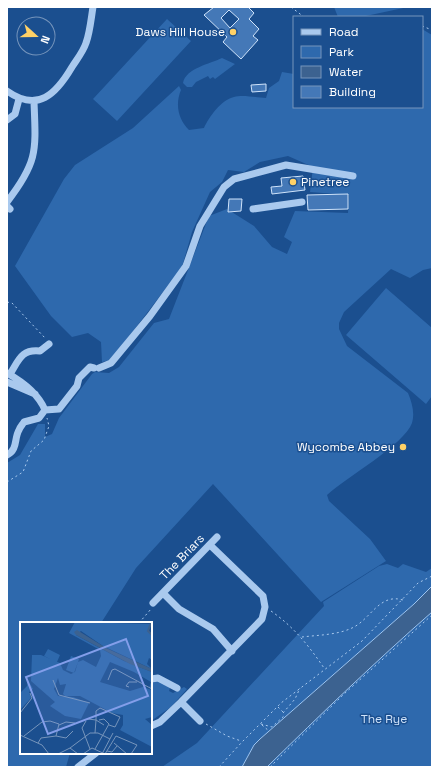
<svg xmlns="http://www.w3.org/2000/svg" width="439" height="774" font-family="'Space Grotesk',sans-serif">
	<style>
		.green { fill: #2e69ad }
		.water { fill: #3c6290; stroke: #9cc4f0 }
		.building { fill: #4478b7; stroke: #cfe3fa; fill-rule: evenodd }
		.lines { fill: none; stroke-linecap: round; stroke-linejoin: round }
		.path { stroke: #a9c9ee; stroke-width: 1; stroke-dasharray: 2 3; stroke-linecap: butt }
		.minor { stroke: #a9c9ee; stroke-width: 7 }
		.poi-dot { fill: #ffd166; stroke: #1b4f8f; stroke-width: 1.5 }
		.labels { text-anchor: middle; stroke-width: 3; stroke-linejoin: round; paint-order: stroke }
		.poi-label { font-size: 12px; fill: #fff; stroke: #1b4f8f; text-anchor: end }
		.street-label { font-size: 12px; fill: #fff; stroke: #1b4f8f }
		.park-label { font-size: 12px; fill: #cfe3fa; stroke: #1b4f8f }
		.inset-river { fill: none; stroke: #3c6290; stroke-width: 2 }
		.inset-road { fill: none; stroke: #7695bc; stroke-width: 1 }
		.view { fill: #839eea; fill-opacity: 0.15; stroke: #839eea; stroke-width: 2 }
		.inset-edge { fill: none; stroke: #fff; stroke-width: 2 }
	</style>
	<rect width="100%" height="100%" fill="#1b4f8f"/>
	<path class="green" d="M334,7H408L361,17H338Z
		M167,19L191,41L117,121L93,99Z
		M422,29L432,35V268L423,270L410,278L391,269L344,312L339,323V329L347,346L408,393C412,403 415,413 412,423C404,445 345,478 327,495L329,501L370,539L386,561L321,602L213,484L136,568L101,623H21V753H70L66,767H7V463L20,455L38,424H45V437L52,434L59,418L92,374L95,372L109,373L119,367L154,323L169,319L209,216L227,209L254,226L272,247L287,254L292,242L284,237L295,211L348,213L349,195L310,192L313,167L288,156L260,162L244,172L228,170L222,182L210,192L192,232L182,267L111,360L102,362L101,342L88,333L72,337L51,316L15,266L64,179L75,165L133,128L179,86L181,90C175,104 178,119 189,130L204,128C209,117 221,100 234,97C243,94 257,98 266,98L269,88L279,81L282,72L294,74V107H422Z
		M222,58L235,64L215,79L213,77L210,79L208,76L196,82L192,87H187L183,83C186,68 210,64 222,58Z
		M386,288L432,328V396L426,404L346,335Z
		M387,564L398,568L403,564L426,572L432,568V586L414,604L260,739L254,745L242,767H162L197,743L324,606L323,602L379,566Z
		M432,612V767H267L338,697Z
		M157,680L170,688L169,691L173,693L184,687L187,689L171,707L151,721V683Z"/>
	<path class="water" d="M432,586V612C375,662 321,714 267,767H242L254,745L260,739L414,604Z"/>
	<path class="building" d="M214,7H248L254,13L249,19L259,29L253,36L258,40L241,59L223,42L227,37L204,15ZM229,10L239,19L230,28L221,18Z
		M266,84V91L252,92L251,85Z
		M303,176L305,190L272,194L271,187L282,186L281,178Z
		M348,194V209L308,210L307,195Z
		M229,199H242L241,211L228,212Z"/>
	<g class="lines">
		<path class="path" d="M291,7L304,17
			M387,17H400
			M422,26L432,30
			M7,302L12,303L45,338
			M7,482L23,472L31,451L44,440L49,426L47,418
			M271,611C294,627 309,646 324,668
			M139,623L151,609
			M302,637C318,635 339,635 354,627C371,618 380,593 403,600
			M278,707L283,712
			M283,713L295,699L300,688
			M206,724L227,736L241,741
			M261,724L272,727L285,715
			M262,725L269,731
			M219,767L242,742L281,703L362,641L418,583L432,576
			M270,767L344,694L432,615"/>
		<path class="minor" d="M7,91C38,113 56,94 72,67C77,59 83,52 86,43C90,32 91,19 93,7
			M7,120L15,114L19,99
			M7,202C38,162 36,151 34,102
			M7,206L10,209
			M253,209L302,202
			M99,368L111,363L150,316L186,266L200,226L224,187L234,179L286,165L353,176
			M7,373C23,382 38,393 45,410L39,418L24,422C23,424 20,427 19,430C14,438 18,450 7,455
			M10,374C19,360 21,349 40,351L49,344
			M7,382L35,394
			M45,410L59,409L77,386L79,378L90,367L94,368
			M163,593L179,609L213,629L232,651
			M153,603L217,537
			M151,679L158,678L177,688
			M181,702L200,721
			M151,726L160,722L181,702L262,619L265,607L263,596L210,545
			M78,767L96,753"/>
	</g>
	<g class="poi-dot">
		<circle cx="233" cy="32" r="4"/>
		<circle cx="293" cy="182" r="4"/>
		<circle cx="403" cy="447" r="4"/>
	</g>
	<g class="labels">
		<g class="poi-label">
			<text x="225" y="36">Daws Hill House</text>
			<text x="301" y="186" text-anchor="start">Pinetree</text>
			<text x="395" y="451">Wycombe Abbey</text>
		</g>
		<g class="street-label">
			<text transform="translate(182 557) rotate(-46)" y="4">The Briars</text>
		</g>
		<g class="park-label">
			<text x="384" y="723">The Rye</text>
		</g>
	</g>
	<g transform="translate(20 622)">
		<rect width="132" height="132" fill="#1b4f8f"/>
		<path d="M55,0L131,2L128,9L132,13V38L129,36L127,42L132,47L83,24L61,9L56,13L104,39L132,50V66H129L131,60L114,50L90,40L80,60L110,69L123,65L132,68V95L125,97L132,103V125L100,108L103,103V93L92,91L60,74H45L43,72L46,62L40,63L38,56L34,67L38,74L53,75L69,81L61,97L45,94L30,84L35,80L11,59L12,33H21L40,41L43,48L51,52L55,50L58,40L54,51L46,48L51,34L59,37L58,40L63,38L76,45L81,34L80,28L49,11ZM28,27L40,33L37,40L24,34ZM8,58L13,67L9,70L11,76L0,88V71L7,64Z" fill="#2e69ad"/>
		<path d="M57,8L86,26L132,47V50L110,42L56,13L54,10Z" fill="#3c6290"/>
		<path class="inset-river" d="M131,1L128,9L132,13"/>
		<path class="inset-road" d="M33,58L39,73L70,81M88,58L92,48L95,47L132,67M109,65L106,64L109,60H117M0,91L12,76L10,71M68,97L76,98V89L80,86L100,95L95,105L89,103M66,99L62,106L70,127M39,103L46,100L55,101M75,111L76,98L84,103M0,113L22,123L29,132M4,114L22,100L30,99L39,102L36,114L21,116L18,121M36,114L46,116L53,109M94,121L107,132M50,126L70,111H78L90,117M75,127L89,102L84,97L79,98M87,129L92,130L97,124M38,132L50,126L58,132M63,132L72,126L85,132M82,132L93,111M85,132L96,114L117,123L111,132"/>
		<path class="view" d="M106,17L128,74L28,112L6,55Z"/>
		<rect width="132" height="132" class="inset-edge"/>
	</g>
	<rect width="439" height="774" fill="none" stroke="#ffffff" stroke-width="16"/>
	<rect x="293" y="16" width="130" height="92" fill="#1b4f8f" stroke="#7695bc"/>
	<rect x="301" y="29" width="20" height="6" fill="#a9c9ee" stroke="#7695bc"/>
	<text x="329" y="36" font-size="12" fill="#ffffff">Road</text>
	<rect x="301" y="46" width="20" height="12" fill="#2e69ad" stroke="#7695bc"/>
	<text x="329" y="56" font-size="12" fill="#ffffff">Park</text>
	<rect x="301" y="66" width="20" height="12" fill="#3c6290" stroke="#7695bc"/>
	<text x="329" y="76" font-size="12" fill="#ffffff">Water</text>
	<rect x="301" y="86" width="20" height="12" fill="#4478b7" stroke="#7695bc"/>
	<text x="329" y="96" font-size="12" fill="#ffffff">Building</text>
	<g transform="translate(36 36) rotate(111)"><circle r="19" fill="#1b4f8f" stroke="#7695bc"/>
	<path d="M0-3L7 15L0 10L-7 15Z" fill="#ffd166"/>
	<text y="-6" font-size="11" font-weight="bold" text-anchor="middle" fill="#ffffff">N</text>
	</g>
</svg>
